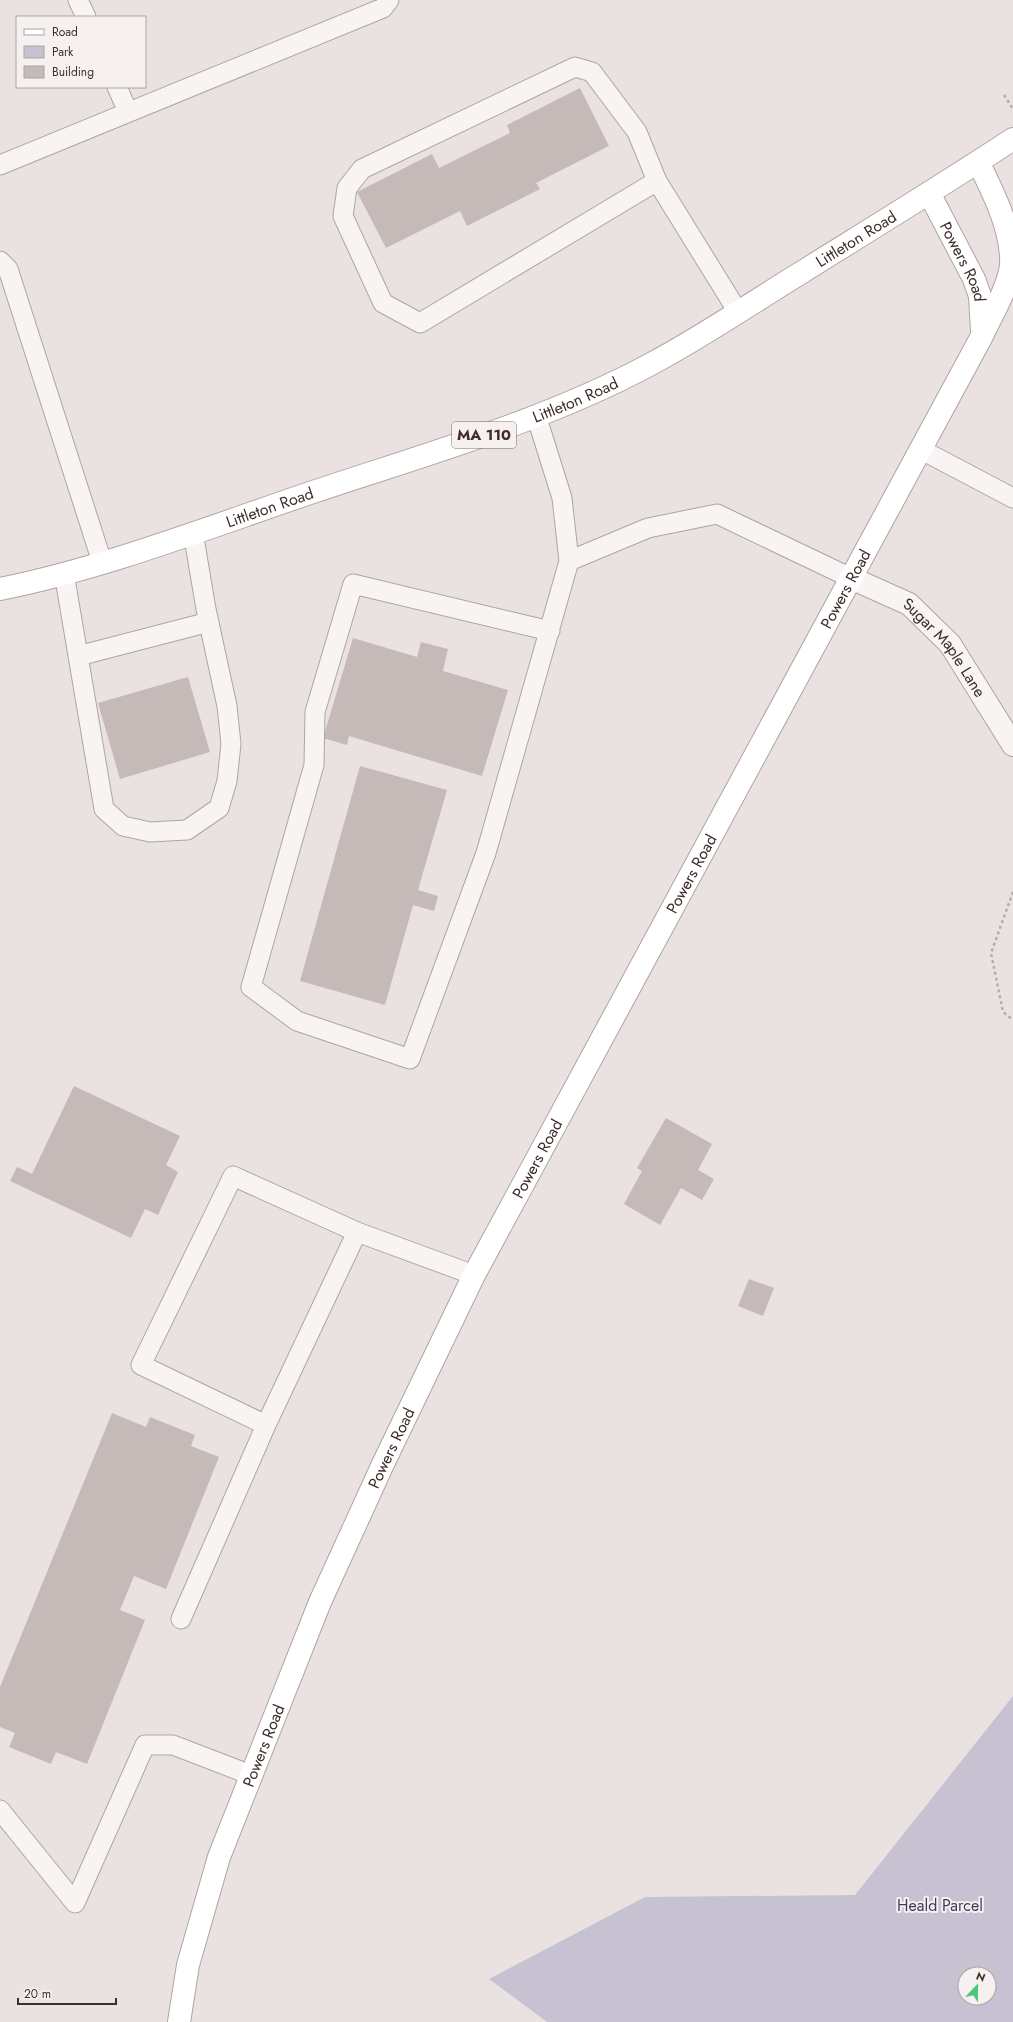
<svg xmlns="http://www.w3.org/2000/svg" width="1013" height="2022" font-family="Jost,sans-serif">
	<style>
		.green { fill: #c7c2d2; fill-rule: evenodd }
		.building { fill: #c5bab8 }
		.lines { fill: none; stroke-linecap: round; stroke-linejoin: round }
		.service-casing { stroke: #b0a4a3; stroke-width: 21 }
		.minor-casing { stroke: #b0a4a3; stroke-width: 24 }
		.secondary-casing { stroke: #b0a4a3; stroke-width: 24 }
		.primary-casing { stroke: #b4a3a1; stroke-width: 24 }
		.path { stroke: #b5acab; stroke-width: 2.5; stroke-dasharray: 3 3; stroke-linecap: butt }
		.service { stroke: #f7f4f3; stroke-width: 19 }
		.minor { stroke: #f7f4f3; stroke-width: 22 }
		.secondary { stroke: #fff; stroke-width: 22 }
		.primary { stroke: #fff; stroke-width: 22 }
		.labels { text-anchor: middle; stroke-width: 4; stroke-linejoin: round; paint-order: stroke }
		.shield { fill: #f6f1f0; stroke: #776865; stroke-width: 1 }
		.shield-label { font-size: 15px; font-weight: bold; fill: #402d2a }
		.street-label { font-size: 16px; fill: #402d2a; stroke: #f6f1f0 }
		.park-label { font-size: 16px; fill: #44385b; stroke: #f6f1f0 }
	</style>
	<rect width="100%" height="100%" fill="#e9e2e1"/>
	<path class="green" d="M1013,1696V2022H547L489,1979L645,1897L855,1895ZM965,1974H989V1998H965Z"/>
	<path class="building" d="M580,88L609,146L536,183L540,189L467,226L460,211L386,248L357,192L432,154L439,168L510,133L507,125Z
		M353,638L417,657L421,642L448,649L443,671L508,690L482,776L349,736L347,745L323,738Z
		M188,677L210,752L120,779L98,703Z
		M360,766L447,790L418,890L438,896L434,911L413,905L385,1005L300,981Z
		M74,1086L180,1136L166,1165L178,1172L158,1215L145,1209L131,1238L10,1181L17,1167L32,1174Z
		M666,1118L712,1144L698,1170L714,1179L702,1200L681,1188L660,1225L624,1204L642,1171L637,1168Z
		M749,1279L774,1288L763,1316L738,1306Z
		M112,1413L146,1427L150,1417L195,1435L191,1446L219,1457L166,1589L134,1576L120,1610L145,1620L87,1764L56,1752L51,1764L9,1747L15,1733L0,1727V1687Z"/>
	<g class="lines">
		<g class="service-casing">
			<path id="service" d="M78,0L86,17
				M117,87L128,112
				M0,165L383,8L389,0
				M657,181L637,132L592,72L575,67L362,169L347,188L343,216L383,303L420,323L657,181L738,312
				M0,261L8,269L102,562
				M536,415L562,498L569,561L486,853L410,1059L297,1021L251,987L314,765L315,712L353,584L550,631
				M920,449L1013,498
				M569,561L648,528L717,514L851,578
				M64,573L104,809L123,826L150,832L187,830L219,808L227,781L231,744L227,706L206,609L193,532
				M78,656L209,622
				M357,1232L266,1425L141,1365L233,1176L357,1232L474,1275
				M181,1619L266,1425
				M0,1810L75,1903L145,1745H173L251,1775"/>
		</g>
		<g class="minor-casing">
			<g id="minor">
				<path id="s1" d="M851,578L909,604L950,644L1013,745"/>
			</g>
		</g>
		<g class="secondary-casing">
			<g id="secondary">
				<path id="s2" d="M929,193L974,279L980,296L982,331"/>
				<path id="s3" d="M179,2022L188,1965L219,1857L320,1602L383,1464L474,1275L983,334C993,312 1007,290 1011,266C1013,231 993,192 978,162"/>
			</g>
		</g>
		<g class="primary-casing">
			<g id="primary">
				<path id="s4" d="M0,589C108,567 212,526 316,491C427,454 547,420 651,364C702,337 750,304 799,274C871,229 943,185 1013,139"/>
			</g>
		</g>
		<path class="path" d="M1004,95L1013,109
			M1013,892L991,953L1003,1012L1013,1020"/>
		<use href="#service" class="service"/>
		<use href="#minor" class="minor"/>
		<use href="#secondary" class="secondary"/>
		<use href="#primary" class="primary"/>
	</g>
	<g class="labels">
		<rect class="shield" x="452" y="422" width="64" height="26" rx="3"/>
		<g class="shield-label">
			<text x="484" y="440">MA 110</text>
		</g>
		<g class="street-label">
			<text dy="6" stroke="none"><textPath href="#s4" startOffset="930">Littleton Road</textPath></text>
			<text dy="6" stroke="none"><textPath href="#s2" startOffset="77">Powers Road</textPath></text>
			<text dy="6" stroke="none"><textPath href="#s4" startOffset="606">Littleton Road</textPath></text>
			<text dy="6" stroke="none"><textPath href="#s4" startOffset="282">Littleton Road</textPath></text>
			<text dy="6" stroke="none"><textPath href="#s3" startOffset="1586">Powers Road</textPath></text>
			<text dy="6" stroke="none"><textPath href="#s1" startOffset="120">Sugar Maple Lane</textPath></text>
			<text dy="6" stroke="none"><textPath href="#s3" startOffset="1262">Powers Road</textPath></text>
			<text dy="6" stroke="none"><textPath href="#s3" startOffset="938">Powers Road</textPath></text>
			<text dy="6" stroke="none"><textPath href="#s3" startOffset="614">Powers Road</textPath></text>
			<text dy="6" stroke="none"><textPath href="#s3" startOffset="290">Powers Road</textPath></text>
		</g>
		<g class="park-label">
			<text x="940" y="1911">Heald Parcel</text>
		</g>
	</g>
	<rect x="16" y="16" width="130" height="72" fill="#f6f1f0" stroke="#ada3a1"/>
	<rect x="24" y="29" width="20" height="6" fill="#ffffff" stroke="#ada3a1"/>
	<text x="52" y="36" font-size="12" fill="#402d2a">Road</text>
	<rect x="24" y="46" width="20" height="12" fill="#c7c2d2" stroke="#ada3a1"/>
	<text x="52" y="56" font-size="12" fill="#402d2a">Park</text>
	<rect x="24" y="66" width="20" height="12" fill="#c5bab8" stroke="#ada3a1"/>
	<text x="52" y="76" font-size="12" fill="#402d2a">Building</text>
	<g transform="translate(977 1986) rotate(22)"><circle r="19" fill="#f6f1f0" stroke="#ada3a1"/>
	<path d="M0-3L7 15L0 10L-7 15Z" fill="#4cc87a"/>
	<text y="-6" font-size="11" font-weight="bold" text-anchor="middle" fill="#402d2a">N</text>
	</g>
	<path d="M18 1998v6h98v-6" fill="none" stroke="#402d2a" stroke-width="2"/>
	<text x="24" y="1998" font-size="12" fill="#402d2a" stroke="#f6f1f0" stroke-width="3" paint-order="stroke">20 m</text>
</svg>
